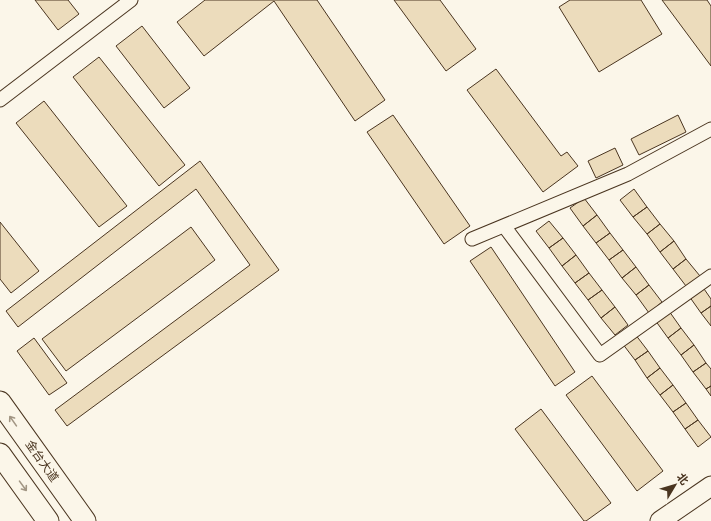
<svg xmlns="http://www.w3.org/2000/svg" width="711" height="521" font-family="Signika,'Noto Sans SC',sans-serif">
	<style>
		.building { fill: #ecdcbc; stroke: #4a3520 }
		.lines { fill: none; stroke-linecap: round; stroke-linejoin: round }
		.street-casing { stroke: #4a3520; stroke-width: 15 }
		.secondary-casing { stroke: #4a3520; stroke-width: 21 }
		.primary-casing { stroke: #4a3520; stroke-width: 23 }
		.street { stroke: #fbf6e9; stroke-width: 13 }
		.secondary { stroke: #fbf6e9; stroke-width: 19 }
		.primary { stroke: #fbf6e9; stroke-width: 21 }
		.oneway { stroke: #a29684 }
		.labels { text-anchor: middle; stroke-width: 3; stroke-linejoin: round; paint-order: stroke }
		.street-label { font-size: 12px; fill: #4a3520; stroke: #fbf6e9 }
	</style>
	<rect width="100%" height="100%" fill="#fbf6e9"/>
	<path class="building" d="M35,0H68L79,14L58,30Z
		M205,0H317L385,100L355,121L274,1L204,56L177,22Z
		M394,0H440L476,49L446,71Z
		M570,0H641L662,34L599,72L559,7Z
		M662,0H707L711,6V66Z
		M142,26L190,88L164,108L116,46Z
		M99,57L185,165L159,186L73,77Z
		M496,69L561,156L567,152L578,166L543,192L467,90Z
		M44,101L127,206L99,227L16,123Z
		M393,115L470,226L444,244L367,132Z
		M678,115L686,132L639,155L631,139Z
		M615,148L623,165L596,178L588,161Z
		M200,161L279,270L67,426L55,410L250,265L196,189L18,327L6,311Z
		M634,189L647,207L633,217L620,200Z
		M584,198L597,215L583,226L570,208Z
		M647,207L660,224L647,234L633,217Z
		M597,215L610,233L596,243L583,226Z
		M549,221L563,238L549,248L536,231Z
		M0,222L39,271L11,293L0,279Z
		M660,224L674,241L660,252L647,234Z
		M191,227L215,260L66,371L42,339Z
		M610,233L623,250L609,260L596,243Z
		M563,238L576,255L562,266L549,248Z
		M674,241L686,259L673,269L660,252Z
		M491,247L575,372L555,386L470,261Z
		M623,250L636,267L622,278L609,260Z
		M576,255L589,273L575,283L562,266Z
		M686,259L700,276L686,286L673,269Z
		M636,267L649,285L636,295L622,278Z
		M589,273L602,290L588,300L575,283Z
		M649,285L662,302L649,313L636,295Z
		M702,286L711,299V306L701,313L689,296Z
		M602,290L615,307L601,318L588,300Z
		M711,306V326L701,313Z
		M615,307L628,325L615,335L601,318Z
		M669,311L681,328L668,338L655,320Z
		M681,328L694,345L681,355L668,338Z
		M635,334L648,351L635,360L622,343Z
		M34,338L67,383L49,395L17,351Z
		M694,345L706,363L693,372L681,355Z
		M648,351L660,368L647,378L635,360Z
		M706,363L711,369V386L706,389L693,372Z
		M660,368L673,385L660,395L647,378Z
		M592,376L663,471L637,491L566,395Z
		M673,385L686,403L673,412L660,395Z
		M711,386V396L706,389Z
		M686,403L698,420L685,429L673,412Z
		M541,409L611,503L586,521H584L515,429Z
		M698,420L711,437L698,447L685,429Z"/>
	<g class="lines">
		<g class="street-casing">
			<path id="street" d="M0,100L131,0
				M504,226L600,355L711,276
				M472,239L628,174L711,129"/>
		</g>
		<g class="secondary-casing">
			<path id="secondary" d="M660,521L711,486"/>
		</g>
		<g class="primary-casing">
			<path id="primary" d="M0,402L85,521
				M0,454L48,521"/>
		</g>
		<use href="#street" class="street"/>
		<use href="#secondary" class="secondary"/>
		<use href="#primary" class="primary"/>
	</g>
	<defs><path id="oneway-shaft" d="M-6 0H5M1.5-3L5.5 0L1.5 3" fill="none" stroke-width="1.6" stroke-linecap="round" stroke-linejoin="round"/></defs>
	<g class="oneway">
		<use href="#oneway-shaft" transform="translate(13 421) rotate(-125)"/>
		<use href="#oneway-shaft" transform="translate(23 486) rotate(54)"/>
	</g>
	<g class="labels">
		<g class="street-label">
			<text transform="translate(42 461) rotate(55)" y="4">金台大道</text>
		</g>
	</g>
	<g transform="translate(675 485) rotate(52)" stroke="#fbf6e9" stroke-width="3" paint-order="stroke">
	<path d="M0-3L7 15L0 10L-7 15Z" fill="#4a3520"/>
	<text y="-6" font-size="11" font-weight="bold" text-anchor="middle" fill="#4a3520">北</text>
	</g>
</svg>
